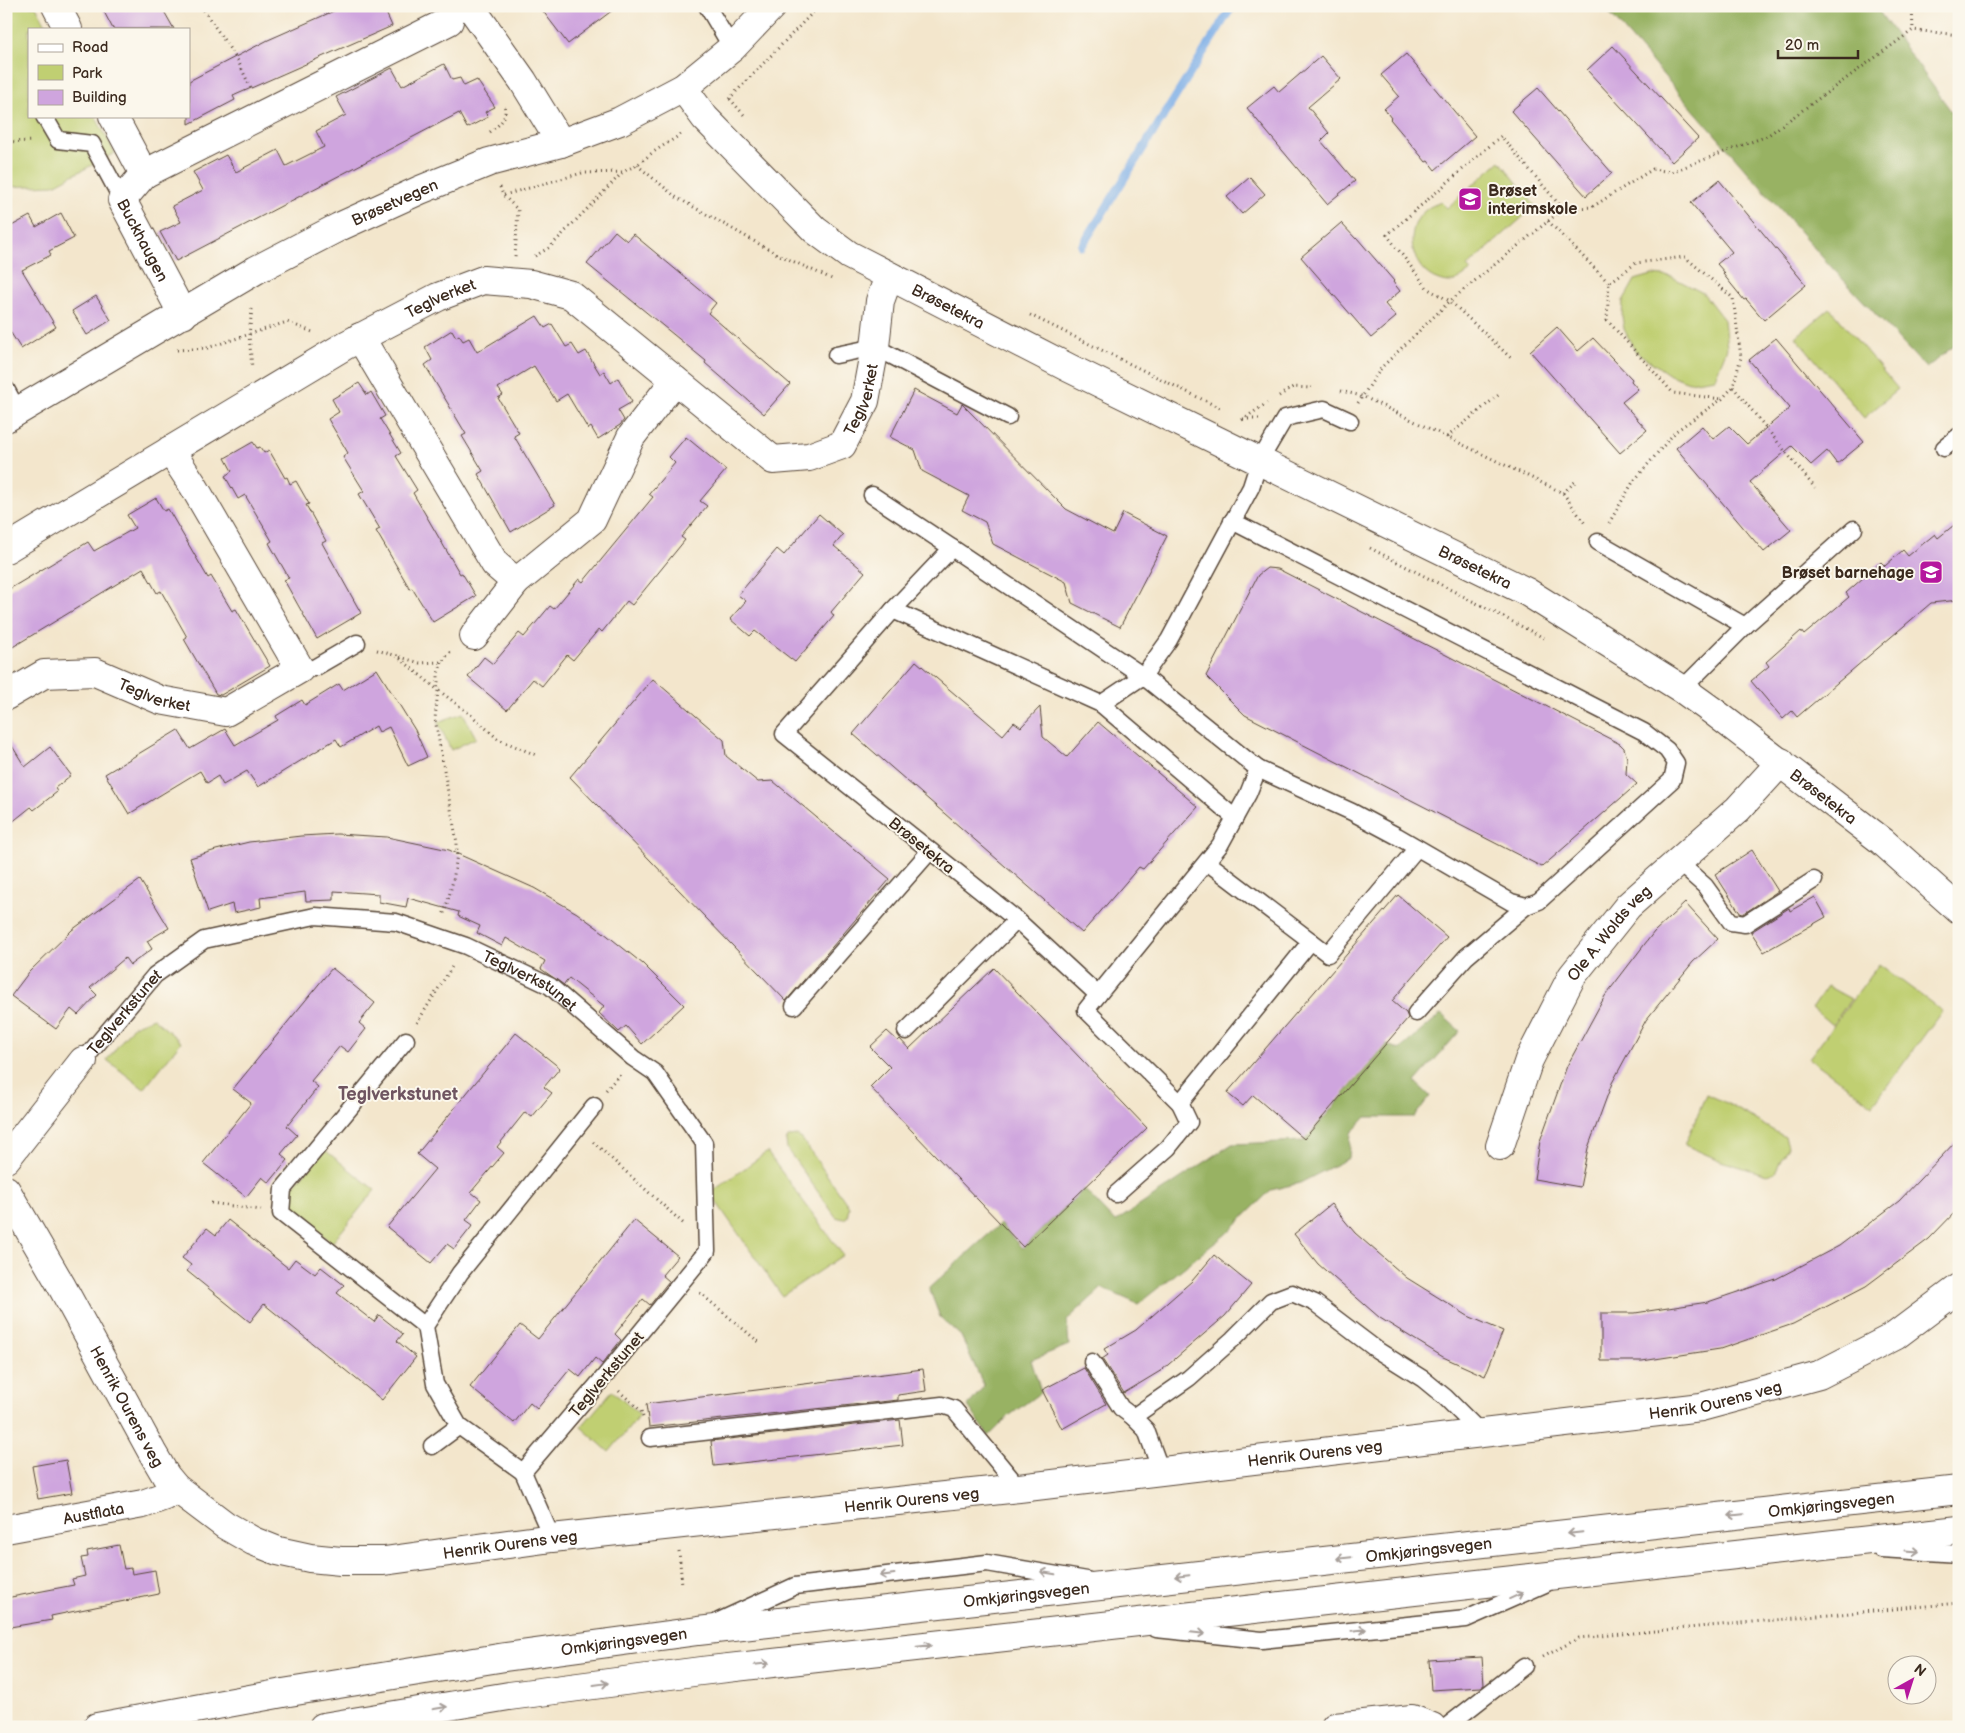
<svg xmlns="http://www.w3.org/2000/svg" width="1965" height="1733" font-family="'Balsamiq Sans',sans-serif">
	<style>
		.green { fill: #c0cf72; stroke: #7e7c48 }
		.forest { fill: #98b264; stroke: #6a6e41 }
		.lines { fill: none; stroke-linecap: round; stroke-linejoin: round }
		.stream { stroke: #7bade7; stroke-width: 8 }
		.building { fill: #cfa5de }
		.lane-casing { stroke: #574638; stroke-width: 19 }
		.street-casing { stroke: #574638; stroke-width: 30 }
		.secondary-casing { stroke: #574638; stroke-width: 30 }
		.highway-casing { stroke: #574638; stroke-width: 30 }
		.path { stroke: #574638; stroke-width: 3; stroke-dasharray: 1 4; stroke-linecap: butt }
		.lane { stroke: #fff; stroke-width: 16 }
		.street { stroke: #fff; stroke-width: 28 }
		.secondary { stroke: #fff; stroke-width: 28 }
		.highway { stroke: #fff; stroke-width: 28 }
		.oneway { stroke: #a79f9a }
		.labels { text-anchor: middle; stroke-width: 4; stroke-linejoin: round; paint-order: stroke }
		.poi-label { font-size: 16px; font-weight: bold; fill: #3b2a1e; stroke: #fbf7ec; text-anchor: start }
		.street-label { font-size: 16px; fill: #3b2a1e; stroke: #fbf7ec }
		.neighbourhood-label { font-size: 18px; font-weight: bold; fill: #6f5561; stroke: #fbf7ec }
	</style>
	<rect width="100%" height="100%" fill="#fbf7ec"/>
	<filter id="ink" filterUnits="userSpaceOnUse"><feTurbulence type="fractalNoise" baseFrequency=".02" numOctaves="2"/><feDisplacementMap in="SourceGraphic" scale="10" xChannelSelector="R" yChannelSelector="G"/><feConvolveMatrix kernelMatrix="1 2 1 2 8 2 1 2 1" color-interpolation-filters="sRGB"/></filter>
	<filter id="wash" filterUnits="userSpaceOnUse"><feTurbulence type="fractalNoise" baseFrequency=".0096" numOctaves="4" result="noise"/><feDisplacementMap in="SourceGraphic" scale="20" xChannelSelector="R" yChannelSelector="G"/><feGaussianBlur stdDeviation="1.12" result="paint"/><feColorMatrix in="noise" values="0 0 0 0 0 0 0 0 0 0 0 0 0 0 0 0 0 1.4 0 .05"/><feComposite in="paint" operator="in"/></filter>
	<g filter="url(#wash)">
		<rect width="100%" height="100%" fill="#f3e6cc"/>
		<path class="green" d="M6,6H36L48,29H29V116H95L115,153L54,185L6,187Z
			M1500,161L1535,206L1467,267L1471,271L1455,282C1450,282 1444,282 1439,280C1410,271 1402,227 1427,209C1430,206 1437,204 1441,202L1447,208Z
			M1652,275L1672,277L1703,293L1724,320L1727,348L1715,378L1689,382L1670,375L1635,351L1624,329L1622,316L1623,301L1635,280Z
			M1830,308L1898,389L1864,418L1796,337Z
			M463,713L476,738L451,750L438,722Z
			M1879,964L1942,1011L1873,1105L1809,1058Z
			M1827,986L1851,999L1832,1025L1812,1008Z
			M153,1018L181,1042L144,1089L107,1060L133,1026Z
			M1706,1094C1735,1105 1758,1123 1785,1137L1788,1146L1775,1172L1767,1175L1721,1161L1685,1145Z
			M797,1136L802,1139L849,1207L847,1217L844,1219L836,1217L787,1149L786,1141L788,1137Z
			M325,1150L375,1190L332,1243L292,1211L291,1188Z
			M767,1152L843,1255L782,1296L710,1193Z
			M612,1391L640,1415L609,1452L581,1427Z"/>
		<path class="forest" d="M1603,6H1875L1959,122V342L1926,368L1823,258Z
			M1441,1014L1460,1031L1415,1082L1430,1096L1414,1117H1366L1351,1133L1349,1158L1300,1183L1271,1190L1226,1234L1138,1304L1102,1288L1067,1320L1069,1345L1031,1360L1041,1392L1010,1415L989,1436L968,1406L984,1386L961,1336L940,1317L929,1288L1000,1224L1022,1248L1084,1189L1115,1222L1232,1144L1304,1141L1387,1044L1399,1050Z"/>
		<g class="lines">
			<path class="stream" d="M1082,246L1230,10L1236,6"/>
		</g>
		<g id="blocks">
			<path class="building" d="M101,6H161L174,29H113Z
				M345,6H383L392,26L233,96L235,100L189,124V81L268,40Z
				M539,6H618L568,44Z
				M1613,46L1698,138L1672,162L1587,70Z
				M1406,54L1475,136L1435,170L1428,161L1426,162L1390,119L1391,118L1384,109L1399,96L1381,75Z
				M1321,56L1341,79L1308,107L1329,133L1321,141L1355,181L1327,204L1247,108L1274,86L1279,92Z
				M444,64L452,80L460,78L464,86L477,80L495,107L485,112L488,117L467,128L459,113L176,261L160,232L181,222L172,206L203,190L193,172L226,155L236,172L278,150L286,166L324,147L316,131L346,115L336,97L392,68L402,86Z
				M1538,88L1612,173L1586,196L1511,111Z
				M1250,177L1265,194L1242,214L1227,197Z
				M1719,180L1806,285L1764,320L1746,299L1744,300L1723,274L1725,273L1717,264L1732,252L1691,203Z
				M61,213L74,238L49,251L51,255L22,270L56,327L21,349L6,325V229L30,216L36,227Z
				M1341,223L1356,239L1357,238L1394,281L1393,282L1400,291L1385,304L1396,317L1371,338L1301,257Z
				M615,231L627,241L633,234L716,303L708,313L790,384L764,414L705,363L706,361L587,264Z
				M96,296L111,320L87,335L72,311Z
				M537,316L545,328L552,324L566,347L572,344L579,355L586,351L600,374L604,371L611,383L618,378L632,402L618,410L624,420L620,425L598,439L591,427L588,429L567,394L556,401L534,366L498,388L503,395L498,398L519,433L514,436L555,505L511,532L478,474L483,471L462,436L466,434L425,365L432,360L425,347L452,330L456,337L459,335L463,341L469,338L477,352Z
				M1557,327L1578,351L1593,338L1632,379L1631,381L1638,389L1622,402L1647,430L1620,453L1530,351Z
				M1776,338L1864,442L1837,464L1827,451L1811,465L1792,446L1750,482L1791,530L1764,552L1676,448L1702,426L1713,439L1729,426L1747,444L1790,408L1749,360Z
				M359,383L367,395L371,392L385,416L380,419L401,453L396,456L417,490L413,493L460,574L462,573L476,596L433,622L412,588L410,589L376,531L380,529L359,494L364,491L343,457L348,453L328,419L339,412L332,399Z
				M914,390L957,413L962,404L1066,509L1113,534L1123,513L1167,536L1120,627L1072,603L1066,582L993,544L985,522L962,510L969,496L922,471L915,450L890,437Z
				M686,437L726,470L700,501L707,506L681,537L685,540L632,605L627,601L602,632L599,629L573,660L567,655L542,686L533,679L507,710L468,677L484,657L493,664L519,633L524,637L550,606L554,609L579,579L583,582L653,497L649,494L675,463L669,457Z
				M253,442L257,448L260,447L264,453L269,450L285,478L287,477L290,484L296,481L309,504L306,505L326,541L322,543L361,613L317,639L284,580L289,578L269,543L272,541L245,495L238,499L225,476L232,471L225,458Z
				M156,498L164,511L168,509L208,578L211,576L232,611L236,609L270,666L221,695L216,694L184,639L187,637L161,591L157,593L143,568L6,651V591L88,542L94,551L135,528L127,515Z
				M819,514L843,535L834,546L865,572L831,612L834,616L795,662L755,631L750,636L730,619L746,601L738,595L777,549L784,555Z
				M1959,521V600L1931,603L1797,717L1792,711L1783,719L1751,681L1769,666L1766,662L1801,631L1804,635L1849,597L1846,593L1881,562L1885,566L1903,550L1908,556L1935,534L1938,538Z
				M1267,568L1278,569L1620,744L1624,748L1627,758L1626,774L1637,784L1542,867L1245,715L1206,676L1258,575Z
				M916,661L1003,735L1014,722L1021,727L1040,707L1043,737L1067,757L1098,722L1198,807L1143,869L1139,867L1082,933L853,734Z
				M377,669L415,730L427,757L408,766L389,727L379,732L376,726L341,747L336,739L258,787L247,771L223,785L218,776L207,783L200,771L129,814L105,774L178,730L190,749L225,729L235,745L278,720L276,716L302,700L305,705L339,684L343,690Z
				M653,679L724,740L726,756L758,782L773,781L890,879L786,1001L570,777Z
				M6,736L25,767L50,747L71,775L55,788L57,792L34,810L31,807L6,827Z
				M337,834L387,837L449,850L534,888L577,913L603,932L643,964L684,1005L642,1044L626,1026L619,1032L599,1013L604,1006L569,978L564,985L541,969L545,961L506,938L502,946L477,933L480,926L458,916L459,912L408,898L406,907L379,902V894L334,891V900L306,901L305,892L260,898L261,907L234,913L232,904L208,912L190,858L216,850L249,842L301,836Z
				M1752,850L1778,891L1743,914L1740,913L1715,874Z
				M140,880L169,928L147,941L152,949L130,965L125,958L90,988L97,995L78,1015L71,1009L56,1029L11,996L29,972L72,930Z
				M1398,895L1447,937L1392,1001L1406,1013L1408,1018L1304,1139L1253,1095L1243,1106L1227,1093Z
				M1815,897L1826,917L1764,952L1751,932L1789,908L1790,911Z
				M1685,903L1718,939L1693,962L1646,1020L1612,1083L1588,1148L1580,1187L1534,1179L1540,1141L1567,1066L1605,996L1654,932Z
				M332,968L375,1003L359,1023L366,1029L348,1052L340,1046L311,1081L318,1087L287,1126L297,1135L281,1154L288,1160L269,1183L262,1177L246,1197L203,1163L251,1103L233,1089Z
				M994,968L1147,1128L1023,1247L870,1087L890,1067L870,1047L887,1031L898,1041L900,1039L909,1049Z
				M516,1033L560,1068L544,1087L552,1093L532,1117L525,1112L497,1147L504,1153L471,1192L481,1200L466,1220L473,1225L454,1249L447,1244L431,1263L387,1227L435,1169L417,1154Z
				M1959,1138V1208L1929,1239L1866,1286L1793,1324L1720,1349L1642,1361H1601V1313H1635L1708,1302L1776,1279L1839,1246L1899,1201Z
				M1331,1204L1355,1233L1407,1278L1468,1316L1503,1331L1485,1376L1443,1357L1380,1318L1318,1264L1294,1234Z
				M228,1220L288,1268L295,1259L315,1274L321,1267L344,1285L337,1293L374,1322L379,1315L403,1334L397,1341L416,1357L382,1400L264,1304L250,1322L187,1271L191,1265L182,1258L207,1228L216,1235Z
				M634,1220L678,1256L662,1275L669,1281L650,1305L643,1299L615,1334L621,1340L602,1364L595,1358L580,1377L570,1369L537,1409L530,1403L514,1423L470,1387L520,1325L538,1339Z
				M1214,1255L1251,1285L1225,1316L1162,1370L1124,1393L1102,1359L1108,1355L1104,1349L1136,1330L1192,1281Z
				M1084,1368L1106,1404L1062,1429L1042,1390Z
				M923,1369L926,1391L898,1395V1400L649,1427L646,1404Z
				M900,1420L903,1445L714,1466L711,1441Z
				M66,1460L72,1493L38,1499L32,1466Z
				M119,1545L124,1569L131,1568L132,1574L155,1570L159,1594L51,1616L52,1620L10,1627V1621L6,1622V1598L74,1585L72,1579L85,1576L81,1558L88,1557L87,1551Z
				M1482,1657L1484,1685L1481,1687L1431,1690L1429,1660Z"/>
		</g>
	</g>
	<g filter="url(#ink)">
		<use href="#blocks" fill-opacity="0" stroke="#574638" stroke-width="1"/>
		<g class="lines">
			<g class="lane-casing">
				<g id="lane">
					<path d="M707,6L732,48"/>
					<path d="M44,116L58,140L92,144L122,200"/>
					<path d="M836,355L875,347L1008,417"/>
					<path d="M6,389L18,411"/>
					<path d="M1944,448L1959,436"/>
					<path d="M872,495L952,548"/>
					<path d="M1232,521L1644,732L1667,750L1676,763L1672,780L1539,901L1526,906L1511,902L1397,836L1352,812L1258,769"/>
					<path d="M1598,542L1745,626"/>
					<path d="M952,548L1143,676L1258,769L1248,794L1220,845L1098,995L1017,920L784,734L893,610Z"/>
					<path d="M893,610L1101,704L1235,818"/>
					<path d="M300,669L314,668L357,643"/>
					<path d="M1682,689L1745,626L1854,529"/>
					<path d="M1101,704L1143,676L1169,640L1251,487L1259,462L1285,418L1324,409L1350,421"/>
					<path d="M1677,861L1705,886L1731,922L1745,924L1814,880"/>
					<path d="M1207,862L1328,954L1417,848"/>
					<path d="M1098,995L1086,1010L1180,1103"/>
					<path d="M794,1006L930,851"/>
					<path d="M1416,1013L1466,957L1526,906"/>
					<path d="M906,1031L1017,920"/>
					<path d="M406,1040L283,1189L281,1213L425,1326"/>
					<path id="s1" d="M83,1061L155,975L204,940L315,916L396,922L466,946L550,986L633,1058L655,1073L704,1143L707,1251L604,1377L523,1472L552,1538"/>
					<path d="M1116,1194L1168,1148L1189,1122L1180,1103L1311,941"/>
					<path d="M1092,1362L1121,1408L1133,1417"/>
					<path d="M650,1438L942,1405L954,1409L1019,1488"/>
					<path d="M432,1446L459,1426"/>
					<path d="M1161,1471L1146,1430L1133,1417L1189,1378L1233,1339L1271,1301L1292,1293L1315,1303L1377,1350L1423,1379L1445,1397L1481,1433"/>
					<path d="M523,1472L459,1426L435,1384L425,1326L460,1273L594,1106"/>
					<path d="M1881,1549L1959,1554"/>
					<path d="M719,1621L795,1586L987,1563L1087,1580"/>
					<path d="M1156,1629L1262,1640L1466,1619L1545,1584"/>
					<path d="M1446,1727L1524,1666"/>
				</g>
			</g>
			<g class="street-casing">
				<g id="street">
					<path d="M56,6L68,29"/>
					<path id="s2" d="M683,88L705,118L815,230L849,255L1069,368L1527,592L1682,689L1714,712L1882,841L1959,910"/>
					<path id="s3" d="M113,116L144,174L122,200L183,315"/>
					<path d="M144,174L449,21"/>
					<path d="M360,337L495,564L516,582L592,520L631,437L675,380"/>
					<path id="s4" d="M6,549L346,345L438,297L483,280L531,284L571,295L773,460L809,457L842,445L865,401L875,347L880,301L889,276"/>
					<path d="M474,636L516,582"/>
					<path id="s5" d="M6,696L44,674L95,672L160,700L226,712L300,669L193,485L170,450"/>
					<path id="s6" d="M1500,1146L1529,1060L1572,976L1628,906L1738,809L1781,762"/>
					<path d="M6,1159L83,1061"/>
					<path id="s7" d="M6,1190L61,1285L152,1452L166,1476L176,1488L225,1525L253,1541L278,1551L310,1558L341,1561H384L552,1538L1019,1488L1701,1407L1819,1375L1895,1336L1959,1288"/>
					<path id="s8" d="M6,1529L143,1504L165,1496L176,1488"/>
					<path d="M1335,1727L1412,1719L1432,1727"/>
				</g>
			</g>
			<g class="secondary-casing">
				<g id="secondary">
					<path d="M470,6L523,81L561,143"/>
					<path id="s9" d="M6,418L256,270L339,227L420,190L489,162L561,143L620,121L683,88L732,48L772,6"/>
				</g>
			</g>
			<g class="highway-casing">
				<g id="highway">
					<path id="s10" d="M97,1727L283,1693L505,1657L698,1631L1959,1490"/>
					<path d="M323,1727L509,1696L701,1671L1959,1530"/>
				</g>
			</g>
			<path class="path" d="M201,6L238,61L252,91
				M1912,6L1913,30
				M729,99L819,6
				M730,99L744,115
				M490,132C500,124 508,118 504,105
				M6,137L9,142L33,141
				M637,165L676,197L775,253L834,280
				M500,187L503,195L518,210L515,257
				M504,195L582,173L622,172L637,165L652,153L683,133
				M1563,209L1592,207L1653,169L1671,172L1767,136L1913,30L1959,35
				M1548,221L1609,283
				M535,256L550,247L622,173
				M252,309L249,335L252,368
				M1030,315L1222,409
				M177,350L207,348L287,322L315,333
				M1733,387L1815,488
				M1341,391L1362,396L1563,493L1586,525
				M1279,396L1293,387L1312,388
				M1358,403L1382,367L1450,301L1563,209L1501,136L1387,235L1428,289L1450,301L1513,360
				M1243,419H1259
				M1242,420L1267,403
				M1447,437L1501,393
				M1563,493L1577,480
				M1609,523L1633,482L1676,431L1722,399L1733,387L1741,357L1733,298L1685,257L1636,263L1609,283L1607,320L1673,393L1722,399
				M1370,548L1544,638
				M377,650L397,656L438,690L435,719L457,843C457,868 451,892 443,916
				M400,657L420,663L442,662L451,651
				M442,662L438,673V690L470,714L498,739L536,755
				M417,1023L453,965
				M606,1090L620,1074
				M593,1142L685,1225
				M211,1203L261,1210
				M700,1293L760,1343
				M619,1391L641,1411L643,1417
				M679,1551L682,1585
				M1543,1657L1579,1638L1959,1603"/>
			<use href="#lane" class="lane"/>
			<use href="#street" class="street"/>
			<use href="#secondary" class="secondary"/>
			<use href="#highway" class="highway"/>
		</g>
		<defs><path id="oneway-shaft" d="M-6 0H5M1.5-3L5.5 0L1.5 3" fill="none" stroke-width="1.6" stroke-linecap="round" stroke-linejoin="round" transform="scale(1.25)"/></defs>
		<g class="oneway">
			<use href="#oneway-shaft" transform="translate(1736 1515) rotate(174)"/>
			<use href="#oneway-shaft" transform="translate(1575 1533) rotate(174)"/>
			<use href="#oneway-shaft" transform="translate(1912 1551) rotate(4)"/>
			<use href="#oneway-shaft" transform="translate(1344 1558) rotate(174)"/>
			<use href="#oneway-shaft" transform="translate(1048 1573) rotate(-170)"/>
			<use href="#oneway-shaft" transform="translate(887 1575) rotate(173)"/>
			<use href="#oneway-shaft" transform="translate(1182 1576) rotate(174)"/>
			<use href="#oneway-shaft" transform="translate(1516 1596) rotate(-24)"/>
			<use href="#oneway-shaft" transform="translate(1359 1630) rotate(-6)"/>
			<use href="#oneway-shaft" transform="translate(1198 1633) rotate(6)"/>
			<use href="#oneway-shaft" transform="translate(924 1646) rotate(-6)"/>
			<use href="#oneway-shaft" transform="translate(762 1664) rotate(-6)"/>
			<use href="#oneway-shaft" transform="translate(601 1684) rotate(-8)"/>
			<use href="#oneway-shaft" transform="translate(440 1708) rotate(-9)"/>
		</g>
	</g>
	<defs>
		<g id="school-square" transform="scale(1.25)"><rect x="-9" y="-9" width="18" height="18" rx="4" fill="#b5179e" stroke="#fbf7ec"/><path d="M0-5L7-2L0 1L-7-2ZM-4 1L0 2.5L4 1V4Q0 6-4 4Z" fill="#fff"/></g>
	</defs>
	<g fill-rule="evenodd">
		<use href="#school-square" x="1470" y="199"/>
		<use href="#school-square" x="1931" y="572"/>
	</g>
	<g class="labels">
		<g class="poi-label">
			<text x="1488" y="196">Brøset<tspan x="1488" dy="18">interimskole</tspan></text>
			<text x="1914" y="578" text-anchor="end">Brøset barnehage</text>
		</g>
		<g class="street-label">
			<text dy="6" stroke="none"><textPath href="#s9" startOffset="445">Brøsetvegen</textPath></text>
			<text dy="6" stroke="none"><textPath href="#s3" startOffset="145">Buckhaugen</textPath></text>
			<text dy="6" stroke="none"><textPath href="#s4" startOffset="502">Teglverket</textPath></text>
			<text dy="6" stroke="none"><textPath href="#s2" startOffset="348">Brøsetekra</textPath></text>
			<text dy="6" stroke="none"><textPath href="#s4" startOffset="1020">Teglverket</textPath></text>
			<text dy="6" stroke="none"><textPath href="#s2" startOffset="936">Brøsetekra</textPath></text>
			<text dy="6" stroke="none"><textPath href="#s5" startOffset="159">Teglverket</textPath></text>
			<text dy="6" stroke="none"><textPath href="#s2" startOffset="1354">Brøsetekra</textPath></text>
			<text transform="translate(922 845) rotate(39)" y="6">Brøsetekra</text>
			<text dy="6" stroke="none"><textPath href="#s6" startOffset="242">Ole A. Wolds veg</textPath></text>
			<text dy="6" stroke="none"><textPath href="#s1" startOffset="514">Teglverkstunet</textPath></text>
			<text dy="6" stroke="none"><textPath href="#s1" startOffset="64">Teglverkstunet</textPath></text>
			<text transform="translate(606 1374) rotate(-50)" y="6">Teglverkstunet</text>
			<text dy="6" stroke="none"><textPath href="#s7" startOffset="1912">Henrik Ourens veg</textPath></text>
			<text dy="6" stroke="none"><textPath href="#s7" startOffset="248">Henrik Ourens veg</textPath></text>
			<text dy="6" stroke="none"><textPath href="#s7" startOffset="1508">Henrik Ourens veg</textPath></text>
			<text dy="6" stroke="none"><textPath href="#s7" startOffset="1102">Henrik Ourens veg</textPath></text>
			<text dy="6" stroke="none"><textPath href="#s10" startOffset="1749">Omkjøringsvegen</textPath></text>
			<text dy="6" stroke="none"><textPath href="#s8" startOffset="89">Austflata</textPath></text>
			<text dy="6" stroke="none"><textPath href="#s7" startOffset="698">Henrik Ourens veg</textPath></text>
			<text dy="6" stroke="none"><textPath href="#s10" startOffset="1344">Omkjøringsvegen</textPath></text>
			<text dy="6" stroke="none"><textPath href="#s10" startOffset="939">Omkjøringsvegen</textPath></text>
			<text dy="6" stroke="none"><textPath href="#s10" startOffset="534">Omkjøringsvegen</textPath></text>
		</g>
		<g class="neighbourhood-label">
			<text x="398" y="1100">Teglverkstunet</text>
		</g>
	</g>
	<rect width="1965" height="1733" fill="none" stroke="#fbf7ec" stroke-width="25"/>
	<rect x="28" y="28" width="162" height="90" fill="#fbf7ec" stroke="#aea59a"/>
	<rect x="38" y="44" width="25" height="8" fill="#ffffff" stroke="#aea59a"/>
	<text x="72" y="52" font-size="15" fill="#3b2a1e">Road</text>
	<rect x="38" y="65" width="25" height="15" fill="#c0cf72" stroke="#aea59a"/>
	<text x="72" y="78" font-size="15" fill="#3b2a1e">Park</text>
	<rect x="38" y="90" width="25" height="15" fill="#cfa5de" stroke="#aea59a"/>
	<text x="72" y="102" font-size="15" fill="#3b2a1e">Building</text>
	<g transform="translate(1912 1680) rotate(39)"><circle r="24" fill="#fbf7ec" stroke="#aea59a"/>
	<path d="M0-4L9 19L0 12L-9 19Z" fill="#b5179e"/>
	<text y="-8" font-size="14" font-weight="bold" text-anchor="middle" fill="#3b2a1e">N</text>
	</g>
	<path d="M1778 50v8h80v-8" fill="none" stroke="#3b2a1e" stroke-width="2.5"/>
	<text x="1785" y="50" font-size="15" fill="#3b2a1e" stroke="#fbf7ec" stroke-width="4" paint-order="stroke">20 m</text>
</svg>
